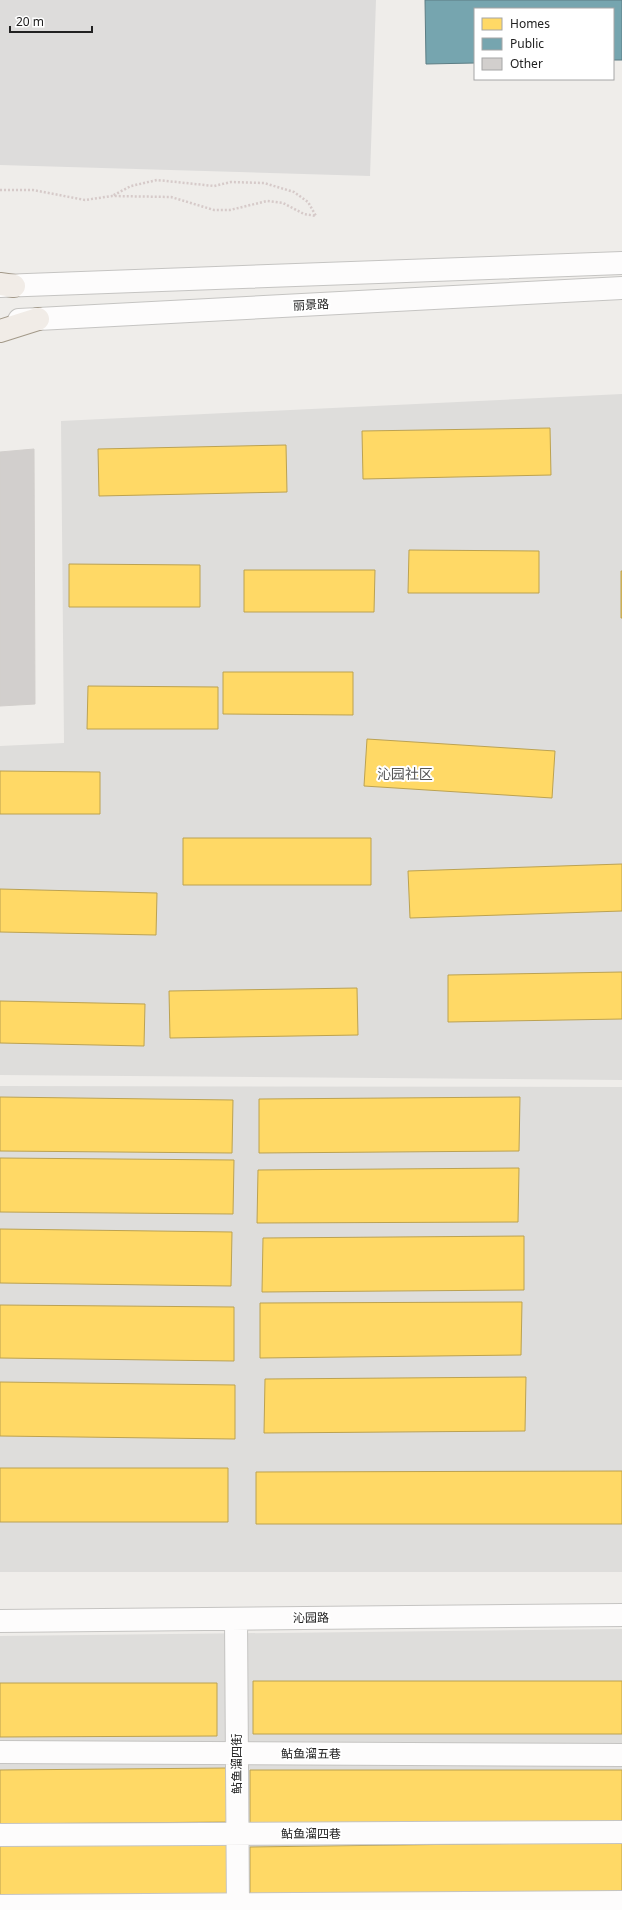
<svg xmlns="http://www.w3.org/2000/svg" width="622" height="1910" font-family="'Noto Sans','Noto Sans SC',sans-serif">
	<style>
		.residential { fill: #dedddb }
		.religious { fill: #dddcdb }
		.homes { fill: #ffd966; stroke: #bca251 }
		.public { fill: #76a5af; stroke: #5c7d84 }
		.building { fill: #d2cfcd; stroke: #d2cfcc }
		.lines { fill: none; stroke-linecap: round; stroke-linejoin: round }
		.minor-casing { stroke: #c5c4c2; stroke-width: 24 }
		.major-casing { stroke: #a39989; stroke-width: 24 }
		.path { stroke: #d6cac9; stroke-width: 2.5; stroke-dasharray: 2 2; stroke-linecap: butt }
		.minor { stroke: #fdfcfc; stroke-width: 22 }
		.major { stroke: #f1ece7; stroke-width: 22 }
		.labels { text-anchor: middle; stroke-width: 4; stroke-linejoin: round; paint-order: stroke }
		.street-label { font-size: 12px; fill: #212121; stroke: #fff }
		.quarter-label { font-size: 14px; fill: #545454; stroke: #fff }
	</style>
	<rect width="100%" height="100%" fill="#efedea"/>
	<path class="residential" d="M622,394V1080L0,1075V746L64,743L61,421Z
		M0,1086L622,1087V1572H0Z
		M622,1629V1910H0V1636Z"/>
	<path class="religious" d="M0,0H376L370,176L0,165Z"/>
	<path class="homes" d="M550,428L551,475L363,479L362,431Z
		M286,445L287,492L99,496L98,449Z
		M409,550L539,551V593H408Z
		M69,564L200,565V607H69Z
		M244,570H375L374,612H244Z
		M621,571H622V618H621Z
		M223,672H353V715L223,714Z
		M88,686L218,687V729H87Z
		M367,739L555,751L552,798L364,786Z
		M0,771L100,772V814H0Z
		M183,838H371V885H183Z
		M622,864V911L410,918L408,871Z
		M0,889L157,893L156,935L0,932Z
		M622,972V1019L448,1022V975Z
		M357,988L358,1035L170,1038L169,991Z
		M0,1001L145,1004L144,1046L0,1043Z
		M0,1097L233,1100L232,1153L0,1151Z
		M520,1097L519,1151L259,1153V1099Z
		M0,1158L234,1160L233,1214L0,1212Z
		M519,1168L518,1222L257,1223L258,1170Z
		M0,1229L232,1232L231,1286L0,1283Z
		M524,1236V1290L262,1292L263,1238Z
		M522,1302L521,1355L260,1358V1303Z
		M0,1305L234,1307V1361L0,1358Z
		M526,1377L525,1431L264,1433L265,1379Z
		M0,1382L235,1385V1439L0,1436Z
		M0,1468H228V1522H0Z
		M622,1471V1524H256V1472Z
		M253,1681H622V1734H253Z
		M0,1683H217V1736L0,1737Z
		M227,1768V1822L0,1824V1770Z
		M250,1770H622V1822L250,1823Z
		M228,1842V1896L0,1898V1844Z
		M622,1842V1893L250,1898V1847Z"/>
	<path class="public" d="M425,0H622V60H613V9H475V63L426,64Z"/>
	<path class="building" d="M34,449L35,704L0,706V452Z"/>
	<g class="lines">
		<g class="minor-casing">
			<path id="minor" d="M0,286L622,263
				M19,320L622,288
				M236,1619L238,1910
				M0,1621L622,1615
				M0,1752L622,1755
				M0,1835L622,1832
				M0,1906L622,1902"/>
		</g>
		<g class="major-casing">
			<path id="major" d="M0,284L14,286
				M0,331L38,319"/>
		</g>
		<path class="path" d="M0,190H33L85,200L112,196L171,197L214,210H230L267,201L283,203L304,214L316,216L308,202L294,192L264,183L231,182L214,186L157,180L131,186L112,196"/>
		<use href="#minor" class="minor"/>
		<use href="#major" class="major"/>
	</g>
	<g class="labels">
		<g class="street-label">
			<text transform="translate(311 305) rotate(-3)" y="4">丽景路</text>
			<text transform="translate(311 1618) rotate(-1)" y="4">沁园路</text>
			<text x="311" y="1758">鲇鱼溜五巷</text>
			<text transform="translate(237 1764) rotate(-90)" y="4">鲇鱼溜四街</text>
			<text x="311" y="1838">鲇鱼溜四巷</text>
		</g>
		<g class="quarter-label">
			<text x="405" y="779">沁园社区</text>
		</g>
	</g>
	<rect x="474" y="8" width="140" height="72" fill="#ffffff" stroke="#a6a6a6"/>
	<rect x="482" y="18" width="20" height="12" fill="#ffd966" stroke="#a6a6a6"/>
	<text x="510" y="28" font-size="12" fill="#212121">Homes</text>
	<rect x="482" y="38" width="20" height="12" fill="#76a5af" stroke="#a6a6a6"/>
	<text x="510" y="48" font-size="12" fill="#212121">Public</text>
	<rect x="482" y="58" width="20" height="12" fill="#d2cfcd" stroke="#a6a6a6"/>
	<text x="510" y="68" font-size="12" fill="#212121">Other</text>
	<path d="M10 26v6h82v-6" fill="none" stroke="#212121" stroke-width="2"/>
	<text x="16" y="26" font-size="12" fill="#212121" stroke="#ffffff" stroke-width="3" paint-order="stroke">20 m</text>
</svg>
